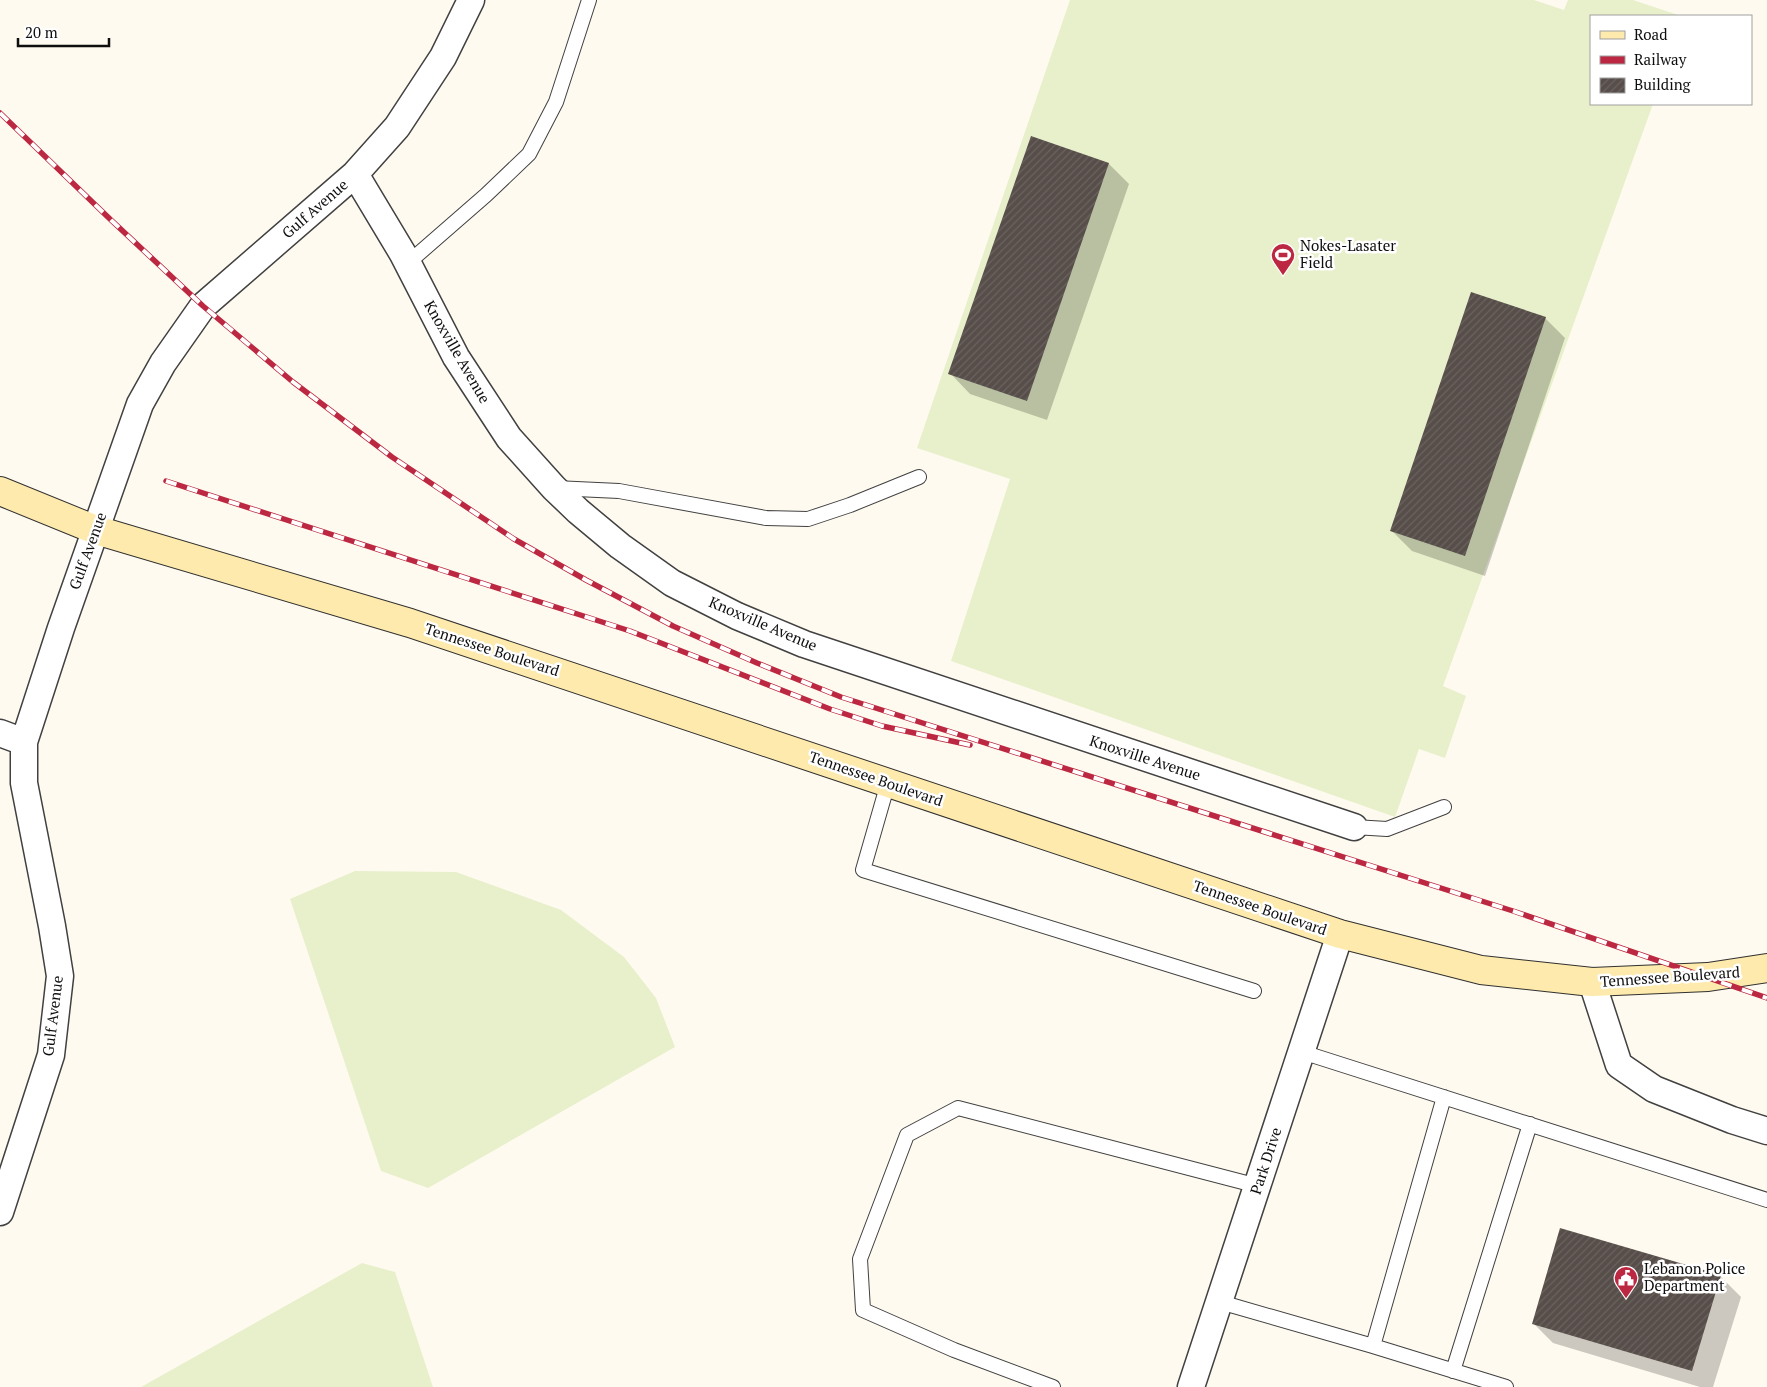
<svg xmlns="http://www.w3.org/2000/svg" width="1767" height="1387" font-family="'PT Serif',serif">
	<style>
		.pitch { fill: #e8f0cb }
		.shadow { fill: #0003 }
		.building { fill: url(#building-hatch) }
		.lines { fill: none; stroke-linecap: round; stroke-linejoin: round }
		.lane-casing { stroke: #414141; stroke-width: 16 }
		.street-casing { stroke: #414141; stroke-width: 29 }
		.secondary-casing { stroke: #303030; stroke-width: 30 }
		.lane { stroke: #fff; stroke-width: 14 }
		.street { stroke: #fff; stroke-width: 26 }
		.secondary { stroke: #fdeaac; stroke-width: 28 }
		.rail-casing { stroke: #bc2841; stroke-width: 5.5 }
		.rail { stroke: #fff; stroke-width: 4; stroke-dasharray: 11; stroke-linecap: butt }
		.labels { text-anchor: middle; stroke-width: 5; stroke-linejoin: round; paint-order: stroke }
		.street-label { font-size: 15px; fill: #0e0e0e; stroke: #fff }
		.poi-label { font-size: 15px; fill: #0e0e0e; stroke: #fff; text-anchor: start }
	</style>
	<defs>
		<pattern id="building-hatch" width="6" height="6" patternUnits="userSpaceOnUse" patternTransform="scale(1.25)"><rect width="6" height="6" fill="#574e4a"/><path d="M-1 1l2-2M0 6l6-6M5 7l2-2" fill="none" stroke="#6a6360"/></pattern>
	</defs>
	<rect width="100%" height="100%" fill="#fffaef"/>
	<path class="pitch" d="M1070,0H1534L1564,10L1568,0H1633L1681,16H1591V104H1653L1443,686L1466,696L1445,758L1419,749L1395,817L951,661L1010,479L917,448Z
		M355,871L456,872L561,910L624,957L656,998L675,1047L428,1188L381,1171L290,899Z
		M362,1263L395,1272L433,1387H141Z"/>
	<path class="shadow" d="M1032,137L1109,164L1129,184L1047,420L970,394L950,373Z
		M1545,318L1565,338L1485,576L1412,551L1392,531Z
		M1720,1276L1741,1297L1713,1387H1700L1553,1343L1533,1323Z"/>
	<path class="building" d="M1031,136L1109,163L1027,401L948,374Z
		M1471,292L1546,317L1465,556L1390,531Z
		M1560,1228L1721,1275L1692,1371L1532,1324Z"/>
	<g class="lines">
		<g class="lane-casing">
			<path id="lane" d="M408,263L486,195L529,154L556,102L589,0
				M555,488L619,491L766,518L808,519L850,505L919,477
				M888,783L863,870L1254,991
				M1354,827L1387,829L1444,807
				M1302,1052L1767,1200
				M1220,1302L1373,1346L1444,1097
				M1373,1346L1506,1387
				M1453,1371L1530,1124
				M1053,1387L954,1350L863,1310L860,1259L907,1135L958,1108L1258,1186"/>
		</g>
		<g class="street-casing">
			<path id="street" d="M355,174L403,254L456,357L509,438L554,488L578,511L620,546L672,583L737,616L804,644L1354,827
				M0,733L24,742
				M1592,982L1619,1065L1654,1089L1732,1120L1767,1131
				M0,1212L51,1055L60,976L52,926L24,783V742L61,628L140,404L163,363L203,306L355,174L397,127L443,57L471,0
				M1191,1387L1340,934"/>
		</g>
		<g class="secondary-casing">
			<path id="secondary" d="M0,491L96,530L410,623L1340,934L1481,970L1592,982L1708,977L1767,968"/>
		</g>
		<use href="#lane" class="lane"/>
		<use href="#street" class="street"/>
		<use href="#secondary" class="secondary"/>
		<g class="rail-casing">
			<path id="rail" d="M0,113L111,220L203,306L293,382L392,457L514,539L586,580L673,626L757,663L841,697L1513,911L1767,998
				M166,481L630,631L830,709L882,726L970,745"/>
		</g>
		<use href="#rail" class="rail"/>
	</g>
	<defs>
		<g id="stadium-pin" transform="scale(1.25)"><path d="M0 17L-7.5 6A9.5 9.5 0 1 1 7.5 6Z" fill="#bc2841" stroke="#fff"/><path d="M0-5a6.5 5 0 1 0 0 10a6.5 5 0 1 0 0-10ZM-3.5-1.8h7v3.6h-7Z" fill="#fff"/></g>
		<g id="civic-pin" transform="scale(1.25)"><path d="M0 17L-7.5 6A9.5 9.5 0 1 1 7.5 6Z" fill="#bc2841" stroke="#fff"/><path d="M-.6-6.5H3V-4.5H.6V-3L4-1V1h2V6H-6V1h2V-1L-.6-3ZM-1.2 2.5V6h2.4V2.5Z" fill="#fff"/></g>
	</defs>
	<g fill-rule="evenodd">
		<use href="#stadium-pin" x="1283" y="255"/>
		<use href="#civic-pin" x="1626" y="1278"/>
	</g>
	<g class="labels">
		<g class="street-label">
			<text transform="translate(315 209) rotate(-41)" y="5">Gulf Avenue</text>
			<text transform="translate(457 352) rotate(60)" y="5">Knoxville Avenue</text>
			<text transform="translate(88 551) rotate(-70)" y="5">Gulf Avenue</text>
			<text transform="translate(763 624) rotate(23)" y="5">Knoxville Avenue</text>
			<text transform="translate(492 650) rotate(18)" y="5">Tennessee Boulevard</text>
			<text transform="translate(1145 758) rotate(18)" y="5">Knoxville Avenue</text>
			<text transform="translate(876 779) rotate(19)" y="5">Tennessee Boulevard</text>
			<text transform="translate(1260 908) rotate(19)" y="5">Tennessee Boulevard</text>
			<text transform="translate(1670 977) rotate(-4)" y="5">Tennessee Boulevard</text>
			<text transform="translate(53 1016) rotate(-83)" y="5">Gulf Avenue</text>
			<text transform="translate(1266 1161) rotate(-72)" y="5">Park Drive</text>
		</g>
		<g class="poi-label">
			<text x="1300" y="251">Nokes-Lasater<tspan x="1300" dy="17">Field</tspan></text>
			<text x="1644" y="1274">Lebanon Police<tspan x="1644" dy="17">Department</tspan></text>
		</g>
	</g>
	<rect x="1590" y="15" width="162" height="90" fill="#ffffff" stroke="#9f9f9f"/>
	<rect x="1600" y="31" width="25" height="8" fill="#fdeaac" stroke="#9f9f9f"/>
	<text x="1634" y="40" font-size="15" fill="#0e0e0e">Road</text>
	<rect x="1600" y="56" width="25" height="8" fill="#bc2841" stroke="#9f9f9f"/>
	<text x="1634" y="65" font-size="15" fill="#0e0e0e">Railway</text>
	<rect x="1600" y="78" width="25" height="15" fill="url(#building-hatch)" stroke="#9f9f9f"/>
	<text x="1634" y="90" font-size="15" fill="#0e0e0e">Building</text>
	<path d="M18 38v8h91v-8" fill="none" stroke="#0e0e0e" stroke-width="2.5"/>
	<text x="25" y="38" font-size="15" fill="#0e0e0e" stroke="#ffffff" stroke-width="4" paint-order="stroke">20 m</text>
</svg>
